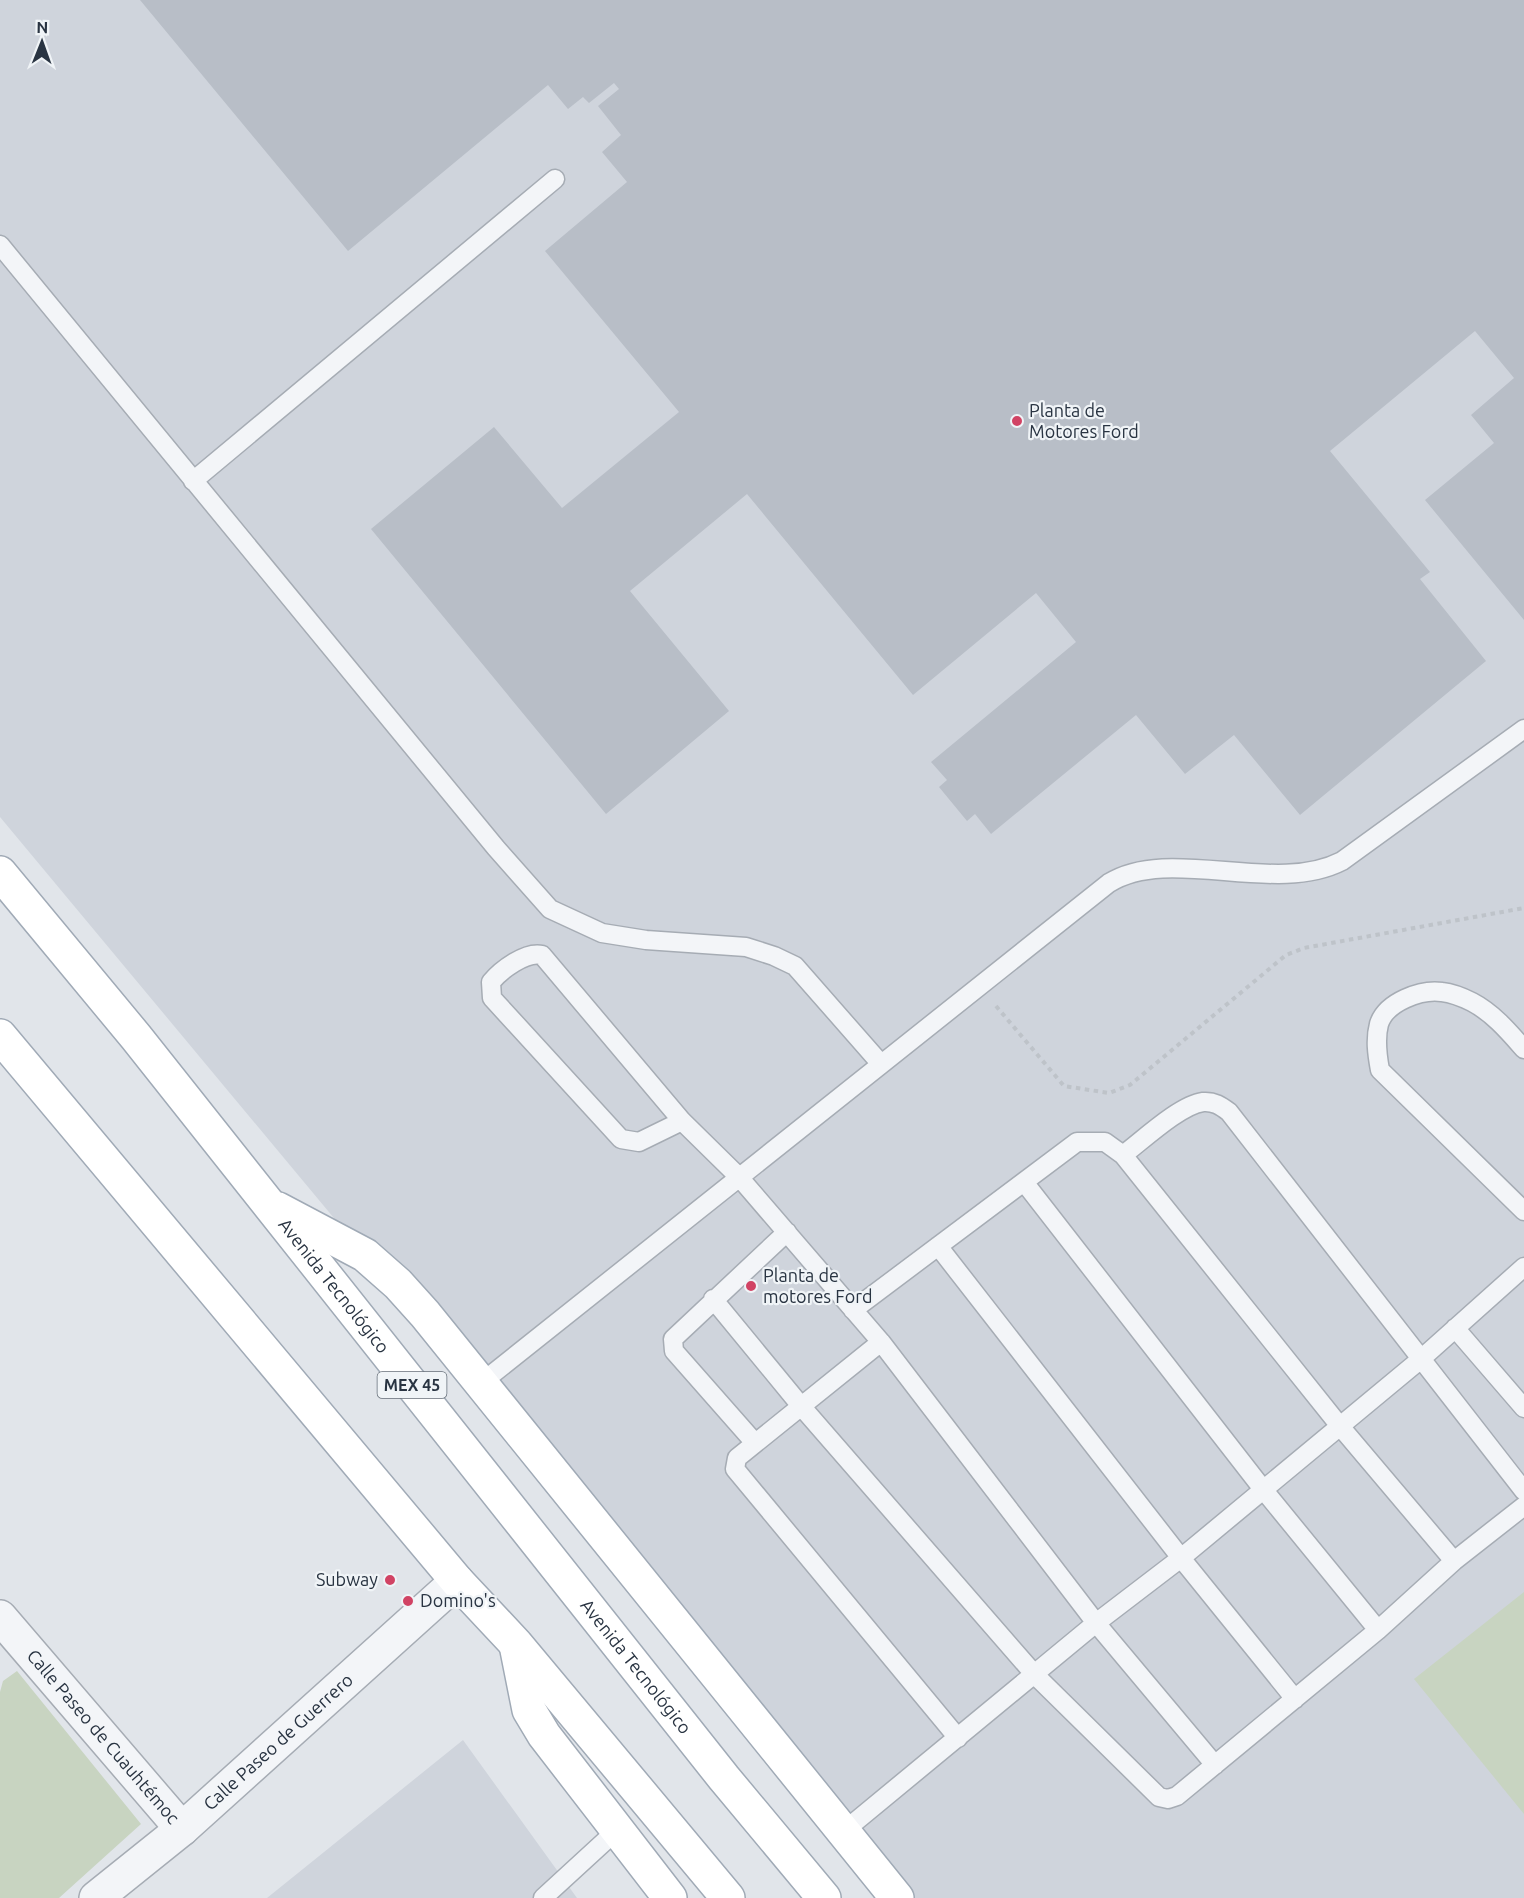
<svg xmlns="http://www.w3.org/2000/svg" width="1524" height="1898" font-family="Ubuntu,sans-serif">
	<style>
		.built { fill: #cfd4dc }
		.green { fill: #c8d4c1 }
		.building { fill: #b8bec7 }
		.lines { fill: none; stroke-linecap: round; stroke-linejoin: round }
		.lane-casing { stroke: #a6acb4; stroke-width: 21 }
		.street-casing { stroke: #a6acb4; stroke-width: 36 }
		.primary-casing { stroke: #a0aab6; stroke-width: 36 }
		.path { stroke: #bec3c9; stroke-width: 4; stroke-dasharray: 4.5 4.5; stroke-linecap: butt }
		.lane { stroke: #f3f5f8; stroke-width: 18 }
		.street { stroke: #f3f5f8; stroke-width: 33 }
		.primary { stroke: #fff; stroke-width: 33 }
		.poi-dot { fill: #d14364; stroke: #f0f4f7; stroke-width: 2 }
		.labels { text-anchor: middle; stroke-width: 4.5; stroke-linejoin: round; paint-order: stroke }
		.shield { fill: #f0f4f7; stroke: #656e78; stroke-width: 1.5 }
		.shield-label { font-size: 16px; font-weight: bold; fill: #293442 }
		.poi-label { font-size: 18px; fill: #293442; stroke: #f0f4f7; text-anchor: start }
		.street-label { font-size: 18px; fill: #293442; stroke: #f0f4f7 }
	</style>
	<rect width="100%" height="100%" fill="#e1e5ea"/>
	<path class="built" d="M0,0H1524V1898H900L0,817Z
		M463,1740L577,1898H267Z"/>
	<path class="green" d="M1524,1592V1814L1414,1679Z
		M17,1671L141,1824L59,1898H0V1692L3,1681Z"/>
	<path class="building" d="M140,0H1524V620L1425,500L1494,443L1471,415L1514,378L1475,331L1330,451L1430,572L1420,579L1486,661L1300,815L1234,735L1185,774L1136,715L991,834L975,814L967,821L939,787L947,780L931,762L1076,642L1036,593L913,695L747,494L630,591L729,711L606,814L371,529L494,427L562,508L679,412L545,251L627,182L602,152L621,135L598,106L619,89L614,83L589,103L583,97L568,109L548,85L348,251Z"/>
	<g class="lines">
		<g class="lane-casing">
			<path id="lane" d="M0,245L496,848L550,909L602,933L646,940L746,947L774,956L795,966L881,1064
				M193,481L555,179
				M1524,1049C1509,1032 1493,1013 1472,1002C1464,998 1451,993 1442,992C1421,989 1386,1002 1379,1024C1375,1039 1377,1054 1380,1070L1524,1211
				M682,1121L639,1142L621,1139L492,998L491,982C501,970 526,951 542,955L682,1121L739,1177L881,1342L1096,1623L1215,1765
				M1123,1155C1143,1140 1180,1105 1203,1102C1214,1101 1221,1106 1229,1112L1524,1491
				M1024,1182L1262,1488L1378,1630
				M938,1246L1181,1558L1295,1699
				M713,1299L801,1406L1035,1675L1159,1797L1168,1799L1177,1796L1378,1630L1454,1561L1524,1506
				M853,1310L1077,1142H1105L1123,1155L1339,1425L1454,1561
				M1455,1328L1524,1408
				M881,1342L737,1458L735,1469L958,1738
				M481,1383L1109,883C1170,845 1274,896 1342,861L1524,729
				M755,1443L674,1351L673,1339L787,1232
				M844,1831L1096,1623L1181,1558L1421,1359L1524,1267
				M543,1898L616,1831"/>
		</g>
		<g class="street-casing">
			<g id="street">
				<path id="s1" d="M0,1617L182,1829"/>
				<path id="s2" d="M96,1898L182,1829L457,1581"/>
			</g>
		</g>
		<g class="primary-casing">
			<g id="primary">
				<path id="s3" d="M0,873L136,1037L724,1778L824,1898"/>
				<path d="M0,1036L457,1581L516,1644L728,1898"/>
				<path d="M278,1209L365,1255L398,1284L425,1314L897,1898"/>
				<path d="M516,1645L529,1710L544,1735L670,1898"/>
			</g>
		</g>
		<path class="path" d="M996,1006L1064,1086L1109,1093L1130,1085L1286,955L1304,948L1524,908"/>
		<use href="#lane" class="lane"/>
		<use href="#street" class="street"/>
		<use href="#primary" class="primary"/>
	</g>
	<g class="poi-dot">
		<circle cx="1017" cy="421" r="6"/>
		<circle cx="751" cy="1286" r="6"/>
		<circle cx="390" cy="1580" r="6"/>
		<circle cx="408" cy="1601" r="6"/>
	</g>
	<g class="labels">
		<rect class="shield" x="377.5" y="1372" width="69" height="26" rx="4.5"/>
		<g class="shield-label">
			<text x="412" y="1391">MEX 45</text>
		</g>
		<g class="poi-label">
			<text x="1029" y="417">Planta de<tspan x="1029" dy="21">Motores Ford</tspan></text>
			<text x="763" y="1282">Planta de<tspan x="763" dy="21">motores Ford</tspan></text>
			<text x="378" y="1586" text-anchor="end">Subway</text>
			<text x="420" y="1607">Domino's</text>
		</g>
		<g class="street-label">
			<text dy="6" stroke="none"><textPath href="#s3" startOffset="531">Avenida Tecnológico</textPath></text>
			<text dy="6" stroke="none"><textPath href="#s3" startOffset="1017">Avenida Tecnológico</textPath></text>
			<text dy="6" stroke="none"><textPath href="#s1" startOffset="158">Calle Paseo de Cuauhtémoc</textPath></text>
			<text dy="6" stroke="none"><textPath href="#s2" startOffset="240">Calle Paseo de Guerrero</textPath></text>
		</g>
	</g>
	<g transform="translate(42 42) rotate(1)" stroke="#f0f4f7" stroke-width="4.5" paint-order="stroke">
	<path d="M0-4.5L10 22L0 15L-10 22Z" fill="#293442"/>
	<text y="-9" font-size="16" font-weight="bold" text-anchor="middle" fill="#293442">N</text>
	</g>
</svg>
